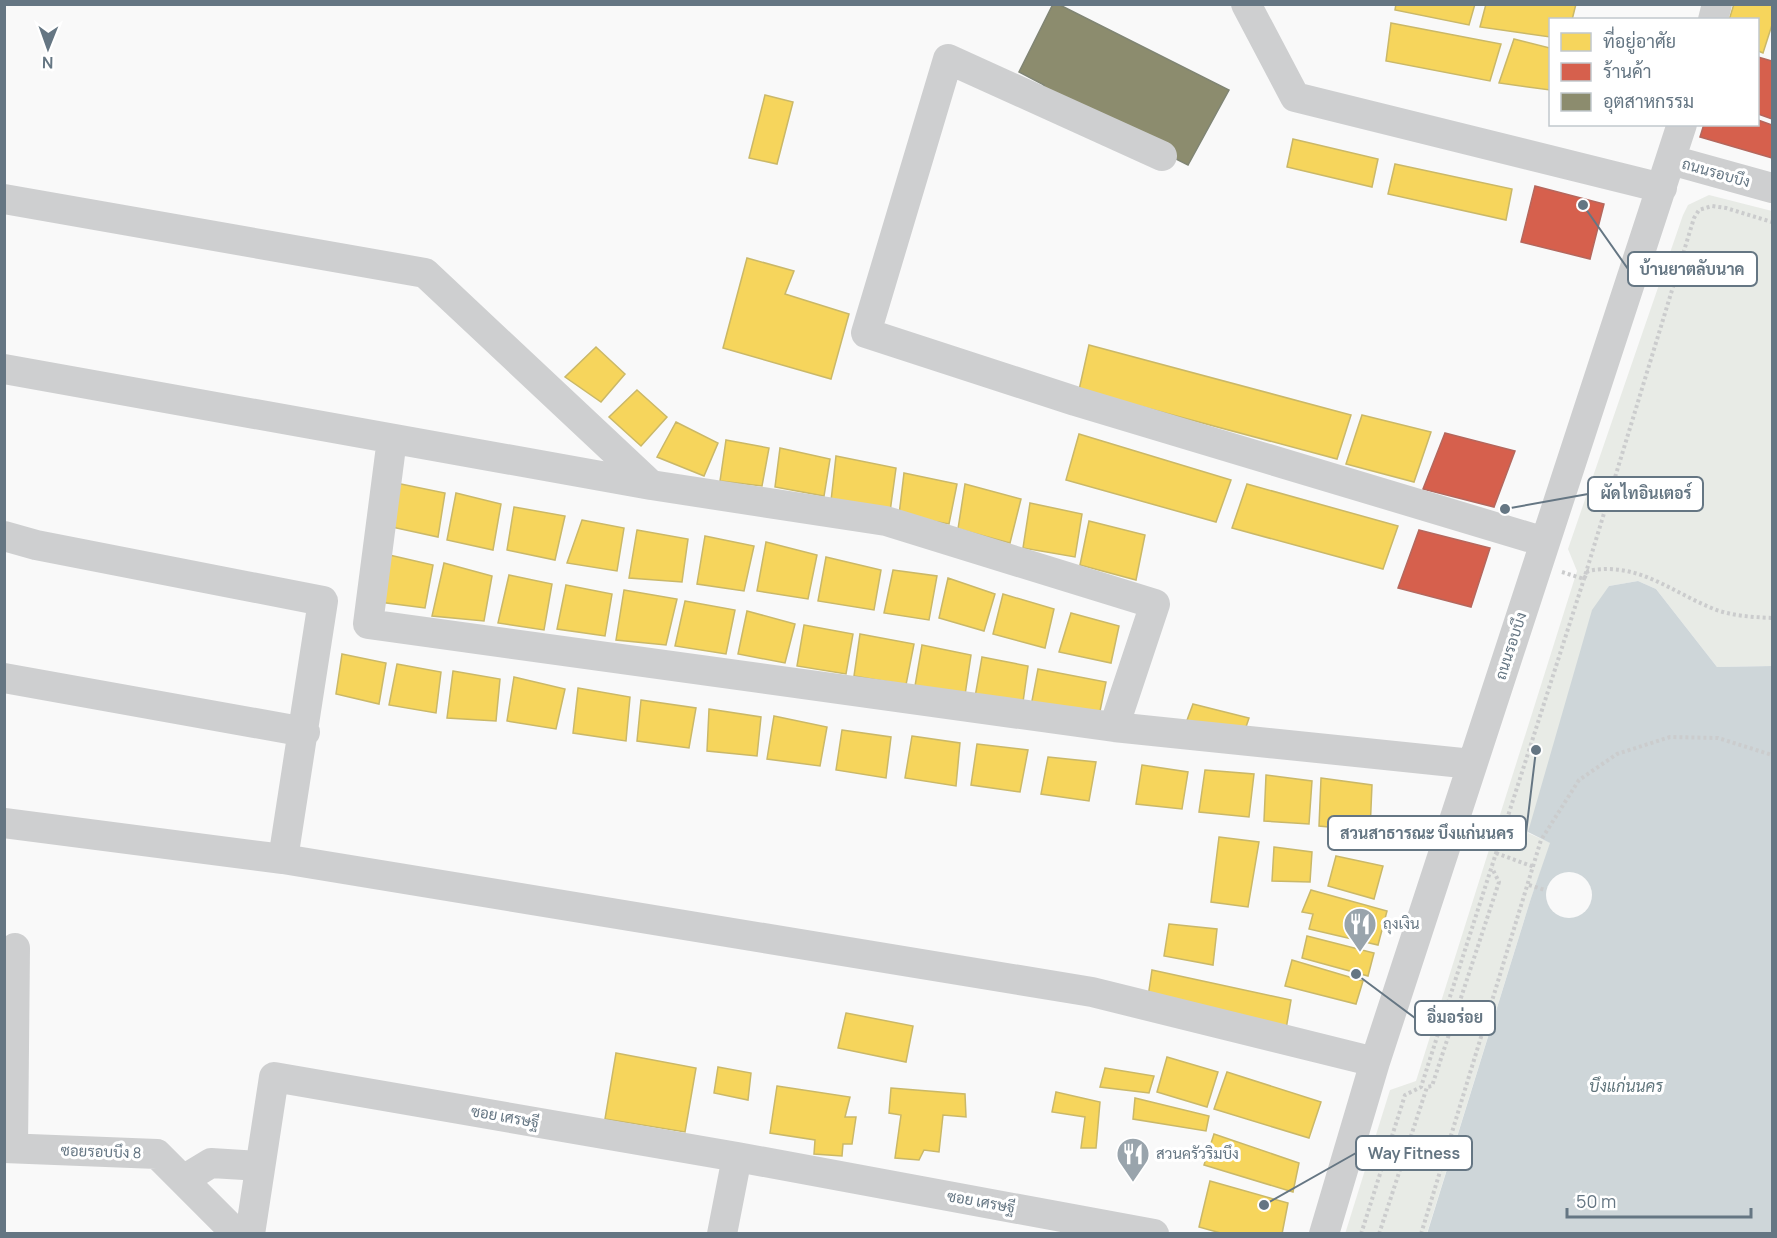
<svg xmlns="http://www.w3.org/2000/svg" width="1777" height="1238" font-family="Manrope,Sarabun,sans-serif">
	<style>
		.green { fill: #e8ebe6 }
		.water { fill: #ced6d9 }
		.pier { fill: #f9f9f9 }
		.homes { fill: #f6d55c; stroke: #cab868; stroke-width: 1.5 }
		.shops { fill: #d6604d; stroke: #b4675d; stroke-width: 1.5 }
		.industry { fill: #8c8c6e; stroke: #808574; stroke-width: 1.5 }
		.lines { fill: none; stroke-linecap: round; stroke-linejoin: round }
		.path { stroke: #cbcccd; stroke-width: 4; stroke-dasharray: 3 3; stroke-linecap: butt }
		.minor { stroke: #cecfd0; stroke-width: 30 }
		.labels { text-anchor: middle; stroke-width: 6; stroke-linejoin: round; paint-order: stroke }
		.street-label { font-size: 15px; fill: #657683; stroke: #fff }
		.poi-label { font-size: 15px; fill: #657683; stroke: #fff; text-anchor: start }
		.water-label { font-size: 16px; font-style: italic; fill: #60757c; stroke: #fff }
		.leader { fill: none; stroke: #657683; stroke-width: 2 }
		.callout-dot { fill: #657683; stroke: #fff; stroke-width: 2 }
		.callout { fill: #fff; stroke: #657683; stroke-width: 2 }
		.callout-label { font-size: 16px; text-anchor: middle; font-weight: bold; fill: #657683 }
	</style>
	<rect width="100%" height="100%" fill="#f9f9f9"/>
	<path class="green" d="M1709,195L1772,211V666L1717,667L1656,589L1638,581L1609,586L1528,833L1551,843L1531,898L1427,1233L1345,1234L1390,1090L1416,1081L1577,571L1568,549L1683,215L1688,205Z"/>
	<path class="water" d="M1638,581L1656,589L1717,667L1772,666V1233L1427,1234L1531,898L1550,843L1528,832L1592,610L1609,586Z"/>
	<path class="pier" d="M1546 895a23 23 0 1 1 46 0a23 23 0 1 1-46 0Z"/>
	<path class="homes" d="M1396,4H1475L1469,25L1395,10Z
		M1486,4H1576L1572,20H1550V37L1480,27Z
		M1734,4H1772V25L1763,53L1758,51V20H1729Z
		M1391,23L1501,44L1490,81L1386,61Z
		M1514,39L1550,48V90L1499,83Z
		M765,95L793,102L777,164L749,158Z
		M1293,139L1378,159L1372,187L1287,167Z
		M1395,164L1512,189L1506,220L1388,194Z
		M747,258L794,271L785,294L849,314L831,379L723,348Z
		M1089,345L1351,415L1337,459L1079,390Z
		M596,347L625,374L601,402L565,377Z
		M637,390L667,417L641,446L609,417Z
		M1362,415L1431,432L1414,482L1346,464Z
		M676,422L718,443L704,476L657,457Z
		M1079,434L1231,480L1216,522L1066,480Z
		M726,440L769,448L762,486L720,481Z
		M780,448L830,459L824,496L775,487Z
		M836,456L896,468L890,512L831,501Z
		M904,473L957,484L949,524L899,515Z
		M396,483L445,493L438,537L387,526Z
		M965,484L1021,499L1010,543L958,529Z
		M1247,484L1398,526L1383,569L1232,528Z
		M456,493L501,504L493,550L447,540Z
		M1030,503L1082,514L1075,557L1023,548Z
		M514,507L565,516L555,560L507,550Z
		M582,520L624,528L617,571L567,563Z
		M1089,521L1145,535L1136,580L1080,565Z
		M637,530L688,539L682,582L629,578Z
		M705,536L754,546L744,591L697,584Z
		M766,542L817,555L808,599L757,591Z
		M385,554L433,565L425,608L379,602Z
		M826,557L881,570L874,610L818,601Z
		M444,563L492,576L484,621L432,616Z
		M893,570L937,576L929,620L884,613Z
		M509,575L552,584L544,630L498,623Z
		M948,578L995,594L984,631L939,618Z
		M566,585L612,594L605,636L557,629Z
		M624,590L677,599L666,645L616,640Z
		M1003,594L1054,609L1045,648L993,634Z
		M685,601L735,610L726,654L675,646Z
		M747,611L795,624L785,663L738,654Z
		M1071,613L1119,626L1111,663L1059,652Z
		M804,625L853,634L846,674L797,666Z
		M860,634L914,644L906,685L854,676Z
		M922,645L971,655L965,695L915,686Z
		M342,654L386,663L379,704L336,694Z
		M982,657L1028,666L1023,702L975,697Z
		M397,664L441,672L436,713L389,705Z
		M1038,669L1106,682L1099,716L1031,706Z
		M453,671L500,679L496,721L447,718Z
		M514,677L565,689L556,729L507,721Z
		M578,688L630,697L626,741L573,733Z
		M641,700L696,708L689,748L637,741Z
		M1193,704L1249,718L1244,733L1186,723Z
		M709,709L761,717L757,756L707,751Z
		M774,716L827,727L820,766L767,759Z
		M842,730L891,737L886,778L836,770Z
		M912,736L960,743L956,786L905,778Z
		M977,744L1028,750L1020,792L971,785Z
		M1048,757L1096,762L1089,801L1041,794Z
		M1142,765L1188,772L1182,809L1136,804Z
		M1205,770L1254,774L1249,817L1199,812Z
		M1266,775L1312,781L1309,824L1264,821Z
		M1321,778L1372,785L1370,831L1319,826Z
		M1219,837L1259,842L1248,907L1211,902Z
		M1274,847L1312,852L1310,882L1272,881Z
		M1336,856L1383,866L1374,899L1328,886Z
		M1311,890L1387,911L1378,945L1309,929L1313,914L1302,912Z
		M1169,924L1217,929L1213,965L1164,956Z
		M1307,936L1374,953L1368,976L1302,958Z
		M1292,960L1363,981L1356,1004L1285,986Z
		M1152,970L1291,1000L1286,1029L1148,997Z
		M846,1013L913,1026L906,1062L838,1048Z
		M616,1053L696,1068L685,1132L605,1119Z
		M1167,1057L1218,1072L1207,1107L1157,1092Z
		M718,1067L751,1073L748,1100L714,1093Z
		M1105,1068L1154,1076L1149,1093L1100,1087Z
		M1227,1072L1321,1102L1309,1138L1214,1109Z
		M777,1086L850,1097L845,1117H856L852,1144H843L842,1156L814,1154L815,1140L770,1133Z
		M891,1088L965,1094L966,1117L943,1115L939,1152L924,1150L919,1160L895,1158L901,1115L889,1113Z
		M1056,1092L1100,1102L1096,1148H1081L1085,1117L1052,1112Z
		M1135,1098L1209,1116L1206,1131L1133,1119Z
		M1214,1134L1299,1163L1293,1192L1204,1165Z
		M1210,1181L1288,1203L1282,1234H1224L1199,1227Z"/>
	<path class="shops" d="M1758,57L1772,61V119L1758,114Z
		M1758,120L1772,125V158L1700,137L1704,124H1758Z
		M1535,186L1604,204L1590,259L1521,242Z
		M1445,433L1515,451L1494,507L1423,489Z
		M1419,530L1490,548L1471,607L1398,588Z"/>
	<path class="industry" d="M1053,4H1058L1229,90L1188,165L1040,91L1044,85L1019,72Z"/>
	<g class="lines">
		<path class="path" d="M1562,572L1584,579L1588,571C1638,561 1671,592 1714,609C1732,616 1752,617 1772,618
			M1496,853L1534,867
			M1529,885L1545,890
			M1361,1234L1405,1095L1421,1087L1584,579L1694,218L1699,210L1712,206L1726,208L1772,222
			M1379,1234L1427,1087L1432,1086L1499,882L1492,868
			M1421,1234L1541,840L1579,780L1617,754L1670,737L1718,738L1772,755"/>
		<path class="minor" d="M1246,4L1295,97L1662,188
			M1713,20L1717,4
			M1162,156L948,59L866,333L1075,401L1545,542
			M1671,160L1772,188
			M4,199L425,273L651,485
			M4,369L651,485L886,521L1155,604L1114,727
			M392,439L368,624L1114,727L1472,764
			M4,536L36,545L323,601L283,859
			M4,678L305,732
			M4,823L283,859L1092,992L1375,1062
			M4,1148L157,1154L237,1234
			M13,1148L15,948
			M183,1180L211,1163L260,1166
			M250,1234L274,1077L737,1157L1154,1234
			M722,1234L737,1157
			M1324,1234L1375,1062L1682,124"/>
	</g>
	<defs>
		<g id="restaurant-pin" transform="scale(1.725)"><path d="M0 17L-7.5 6A9.5 9.5 0 1 1 7.5 6Z" fill="#99a4ac" stroke="#fff"/><path d="M-5-6h1v4h1v-4h1v4h1v-4h1v5L-1.5 .5V6h-2V.5L-5-1ZM5-6V6H3V1.5H1.5Q1.5-4 5-6Z" fill="#fff"/></g>
	</defs>
	<g fill-rule="evenodd">
		<use href="#restaurant-pin" x="1360" y="924"/>
		<use href="#restaurant-pin" x="1133" y="1154"/>
	</g>
	<g class="labels">
		<g class="street-label">
			<text transform="translate(1716 173) rotate(16)" y="5">ถนนรอบบึง</text>
			<text transform="translate(1511 646) rotate(-72)" y="5">ถนนรอบบึง</text>
			<text transform="translate(505 1117) rotate(10)" y="5">ซอย เศรษฐี</text>
			<text transform="translate(101 1152) rotate(2)" y="5">ซอยรอบบึง 8</text>
			<text transform="translate(981 1202) rotate(10)" y="5">ซอย เศรษฐี</text>
		</g>
		<g class="poi-label">
			<text x="1383" y="929">ถุงเงิน</text>
			<text x="1156" y="1159">สวนครัวริมบึง</text>
		</g>
		<g class="water-label">
			<text x="1626" y="1092">บึงแก่นนคร</text>
		</g>
	</g>
	<path class="leader" d="M1583 205L1628 269M1505 509L1588 494M1536 750L1526 833M1356 974L1415 1018M1264 1205L1356 1153"/>
	<g class="callout-dot">
		<circle cx="1583" cy="205" r="6"/>
		<circle cx="1505" cy="509" r="6"/>
		<circle cx="1536" cy="750" r="6"/>
		<circle cx="1356" cy="974" r="6"/>
		<circle cx="1264" cy="1205" r="6"/>
	</g>
	<g class="callout">
		<rect x="1628" y="252" width="129" height="34" rx="6"/>
		<rect x="1588" y="477" width="115" height="34" rx="6"/>
		<rect x="1328" y="816" width="198" height="34" rx="6"/>
		<rect x="1415" y="1001" width="80" height="34" rx="6"/>
		<rect x="1356" y="1136" width="116" height="34" rx="6"/>
	</g>
	<g class="callout-label">
		<text x="1692" y="275">บ้านยาตลับนาค</text>
		<text x="1646" y="499">ผัดไทอินเตอร์</text>
		<text x="1427" y="839">สวนสาธารณะ บึงแก่นนคร</text>
		<text x="1455" y="1023">อิ่มอร่อย</text>
		<text x="1414" y="1159">Way Fitness</text>
	</g>
	<rect width="1777" height="1238" fill="none" stroke="#657683" stroke-width="12"/>
	<rect x="1549" y="18" width="210" height="108" fill="#ffffff" stroke="#c1c8cd" stroke-width="1.5"/>
	<rect x="1561" y="33" width="30" height="18" fill="#f6d55c" stroke="#c1c8cd" stroke-width="1.5"/>
	<text x="1603" y="48" font-size="18" fill="#657683">ที่อยู่อาศัย</text>
	<rect x="1561" y="63" width="30" height="18" fill="#d6604d" stroke="#c1c8cd" stroke-width="1.5"/>
	<text x="1603" y="78" font-size="18" fill="#657683">ร้านค้า</text>
	<rect x="1561" y="93" width="30" height="18" fill="#8c8c6e" stroke="#c1c8cd" stroke-width="1.5"/>
	<text x="1603" y="108" font-size="18" fill="#657683">อุตสาหกรรม</text>
	<g transform="translate(48 48) rotate(181)" stroke="#ffffff" stroke-width="4.5" paint-order="stroke">
	<path d="M0-4.5L10 22L0 15L-10 22Z" fill="#657683"/>
	<text y="-9" font-size="16" font-weight="bold" text-anchor="middle" fill="#657683">N</text>
	</g>
	<path d="M1567 1208v9h184v-9" fill="none" stroke="#657683" stroke-width="3"/>
	<text x="1576" y="1208" font-size="18" fill="#657683" stroke="#ffffff" stroke-width="4.5" paint-order="stroke">50 m</text>
</svg>
